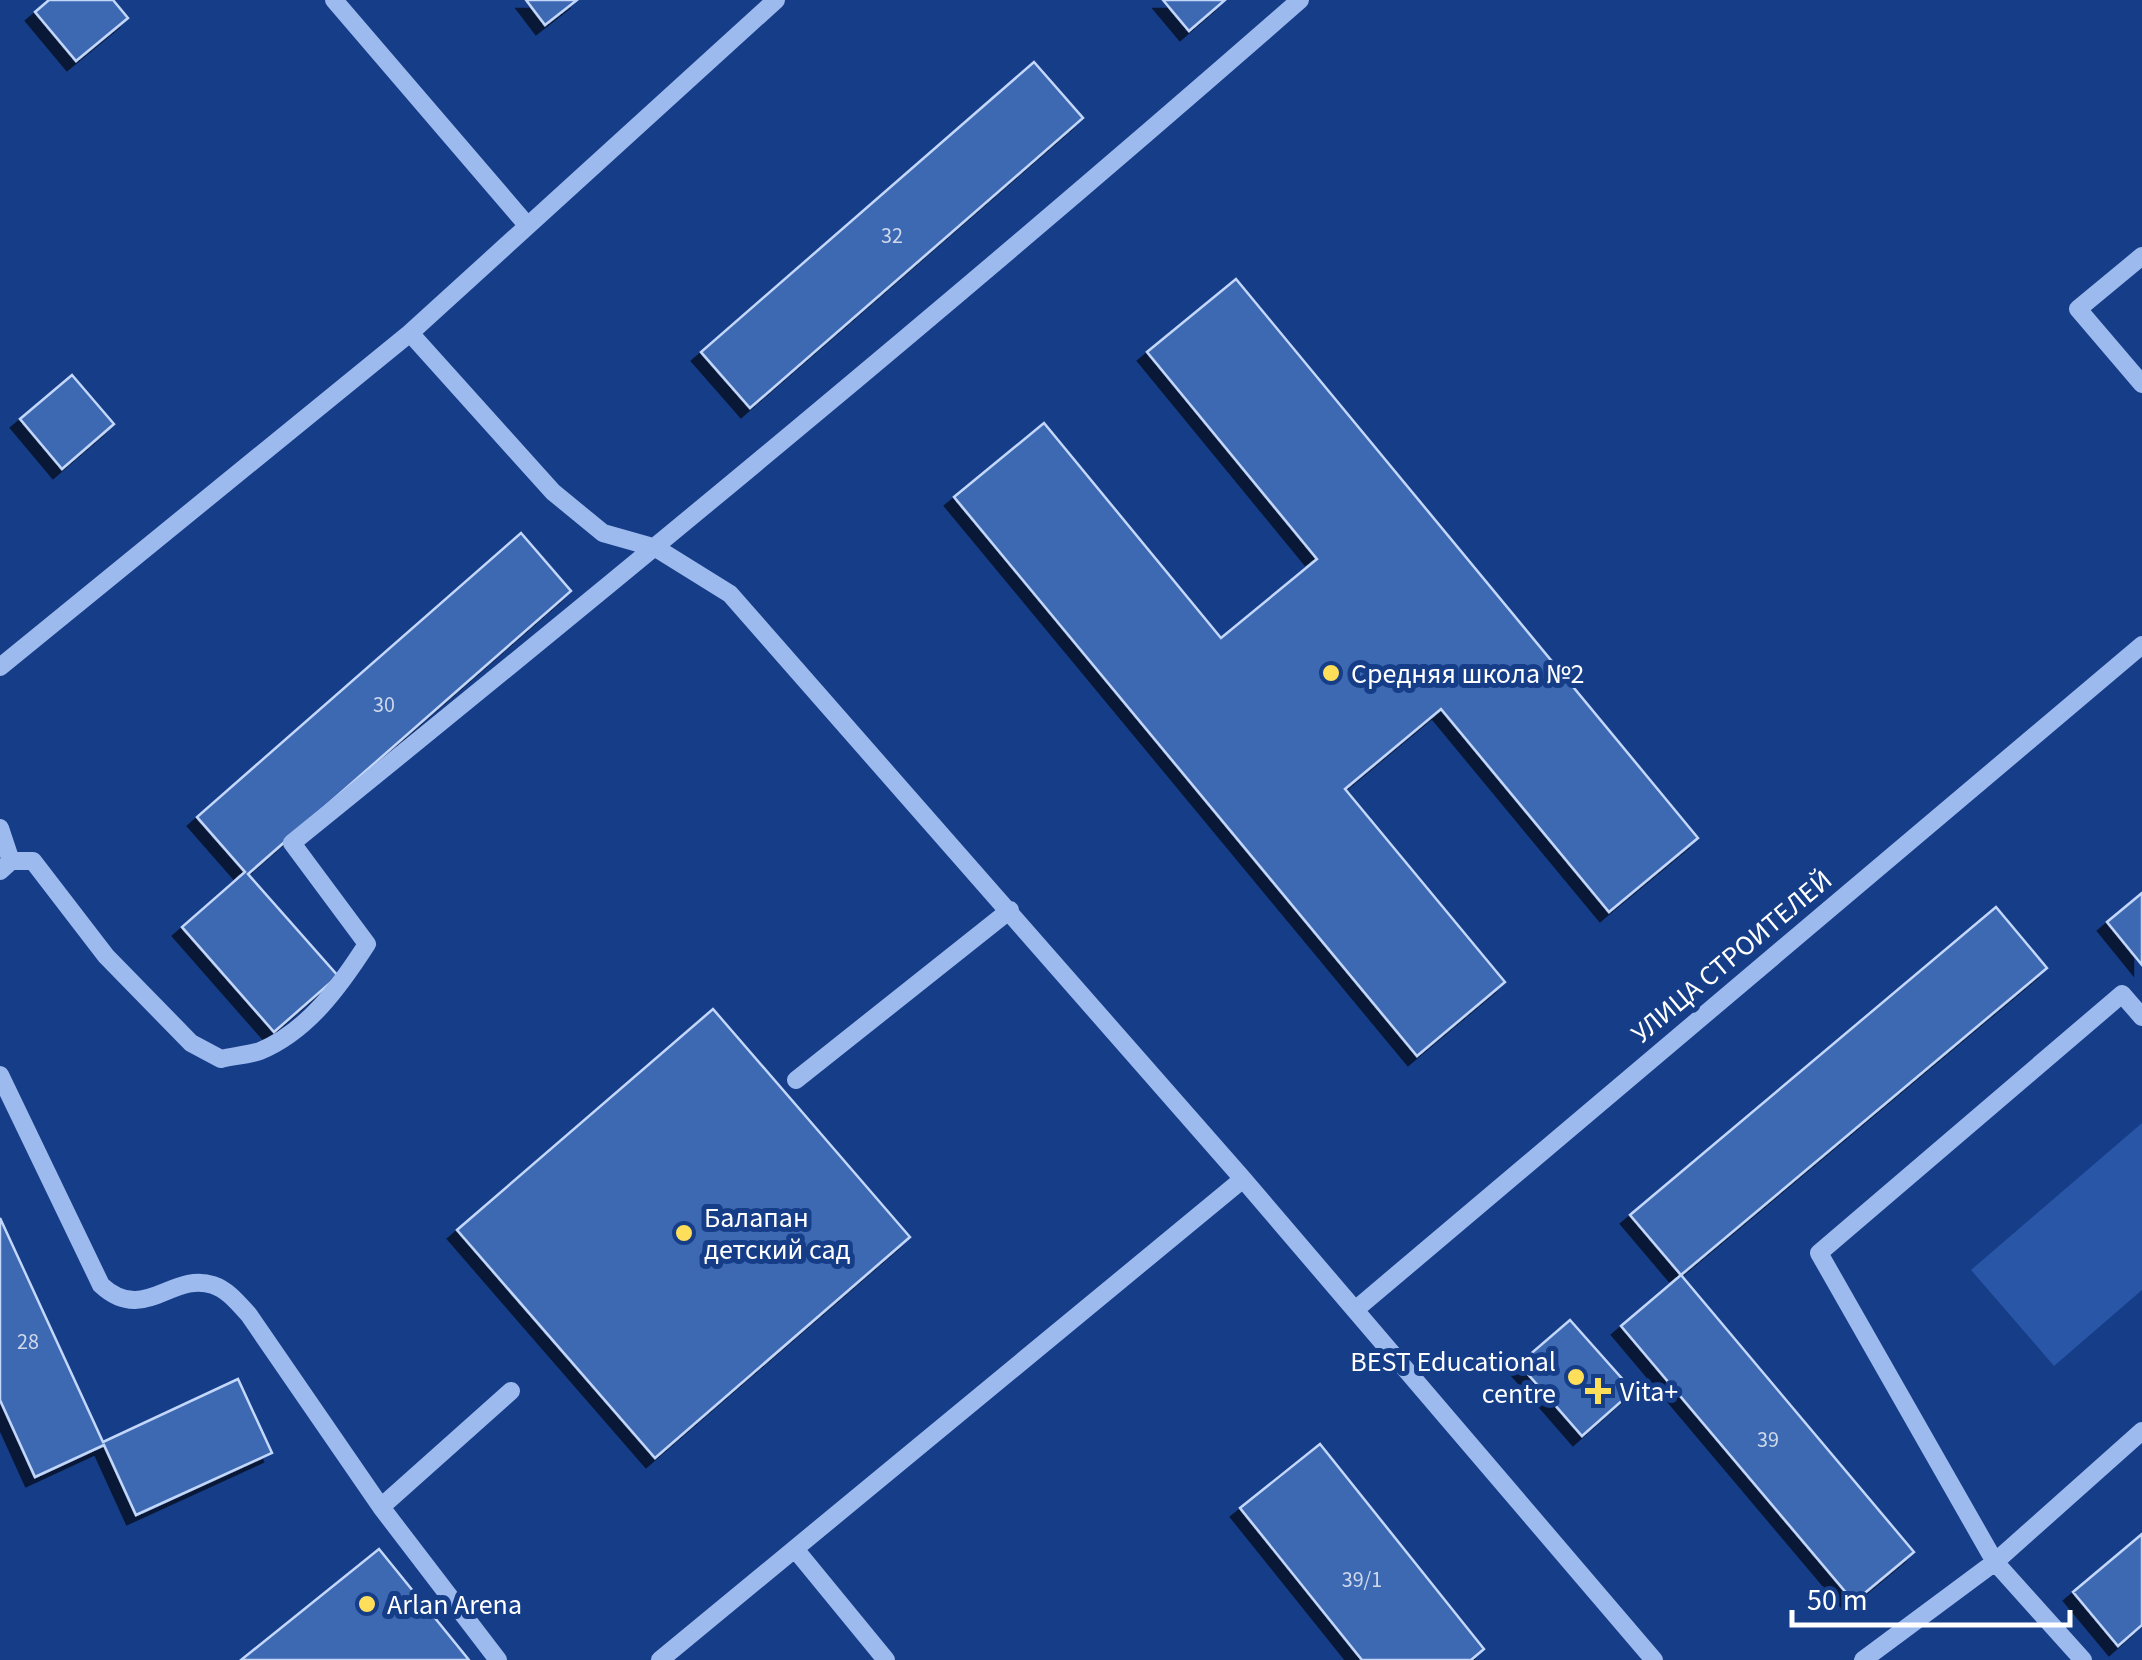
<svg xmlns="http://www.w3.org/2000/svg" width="2142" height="1660" font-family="'Source Sans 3',sans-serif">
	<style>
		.green { fill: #2956a7 }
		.building { fill: #3e68b2; stroke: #c3d7fa; stroke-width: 2.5; filter: url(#shadow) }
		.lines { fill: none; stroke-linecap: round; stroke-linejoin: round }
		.minor { stroke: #9dbaee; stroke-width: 18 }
		.poi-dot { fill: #ffdf5a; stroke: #163d88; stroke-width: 4 }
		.labels { text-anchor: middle; stroke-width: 10; stroke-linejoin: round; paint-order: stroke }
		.number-label { font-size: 22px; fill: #cfd9ec }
		.poi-label { font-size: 28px; fill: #fff; stroke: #163d88; text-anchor: start }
		.street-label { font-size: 28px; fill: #fff; stroke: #163d88 }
	</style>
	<defs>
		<filter id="shadow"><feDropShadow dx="-9" dy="9" stdDeviation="0" flood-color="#0009"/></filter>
	</defs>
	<rect width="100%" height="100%" fill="#163d88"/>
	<path class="green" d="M2142,1123V1290L2054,1366L1971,1270Z"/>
	<path class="building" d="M49,0H113L128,18L76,61L35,12Z
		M526,0H577L545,25Z
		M1163,0H1225L1189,31Z
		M1034,62L1083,118L750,408L701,352Z
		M1236,279L1698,838L1609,912L1441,709L1345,789L1505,982L1417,1056L954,497L1044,423L1221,638L1317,559L1147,352Z
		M72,375L114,424L62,469L20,419Z
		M521,533L571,591L248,874L338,976L274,1032L182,927L245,872L197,817Z
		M2142,893V965L2107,922Z
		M1996,907L2047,968L1681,1275L1630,1215Z
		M713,1009L910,1237L655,1458L457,1230Z
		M0,1218L103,1442L238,1379L272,1453L136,1515L104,1445L35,1477L0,1400Z
		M1681,1275L1914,1552L1854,1602L1621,1326Z
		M1570,1320L1633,1391L1582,1436L1519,1364Z
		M1320,1444L1484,1649L1471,1660H1362L1240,1508Z
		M2142,1534V1625L2118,1646L2073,1592Z
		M379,1549L469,1660H241Z"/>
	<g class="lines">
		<path class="minor" d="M334,0L527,225
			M2142,256L2078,309L2142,384
			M410,333L553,492L603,533L656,548L730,594L1243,1179L1654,1660
			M0,667L410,333L776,0
			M0,828L11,861
			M0,871L11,861H33L106,956L191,1043L221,1059C233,1056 248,1055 260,1051C308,1031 340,986 367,944L292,843C633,567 970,289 1300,0
			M2142,1017L2122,994L1819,1253L1995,1562L2142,1431
			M0,1075L101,1285C144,1325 172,1271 213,1285C228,1290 238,1303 249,1315L381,1507L498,1660
			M796,1080L1010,910
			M1355,1310L2142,645
			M381,1507L511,1391
			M795,1549L886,1660
			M660,1660L1243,1179
			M1863,1660L1995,1562L2083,1660"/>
	</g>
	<g class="poi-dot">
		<circle cx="1331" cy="673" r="10"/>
		<circle cx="684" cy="1233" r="10"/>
		<circle cx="1576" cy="1377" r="10"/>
		<path d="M1593 1376h10v10h10v10h-10v10h-10v-10h-10v-10h10z"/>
		<circle cx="367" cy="1604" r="10"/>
	</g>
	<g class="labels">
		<g class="number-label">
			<text x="892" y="243">32</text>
			<text x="384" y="712">30</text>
			<text x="28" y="1349">28</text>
			<text x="1768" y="1447">39</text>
			<text x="1362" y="1587">39/1</text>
		</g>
		<g class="poi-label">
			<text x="1351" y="683">Средняя школа №2</text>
			<text x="704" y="1227">Балапан<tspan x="704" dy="32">детский сад</tspan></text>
			<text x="1556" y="1371" text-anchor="end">BEST Educational<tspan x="1556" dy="32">centre</tspan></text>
			<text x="1620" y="1401">Vita+</text>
			<text x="387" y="1614">Arlan Arena</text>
		</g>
		<g class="street-label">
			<text transform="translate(1731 956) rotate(-40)" y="10">УЛИЦА СТРОИТЕЛЕЙ</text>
		</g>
	</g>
	<path d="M1792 1610v15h278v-15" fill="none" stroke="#ffffff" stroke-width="5"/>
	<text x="1807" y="1610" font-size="30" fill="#ffffff" stroke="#163d88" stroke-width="8" paint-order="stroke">50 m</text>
</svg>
